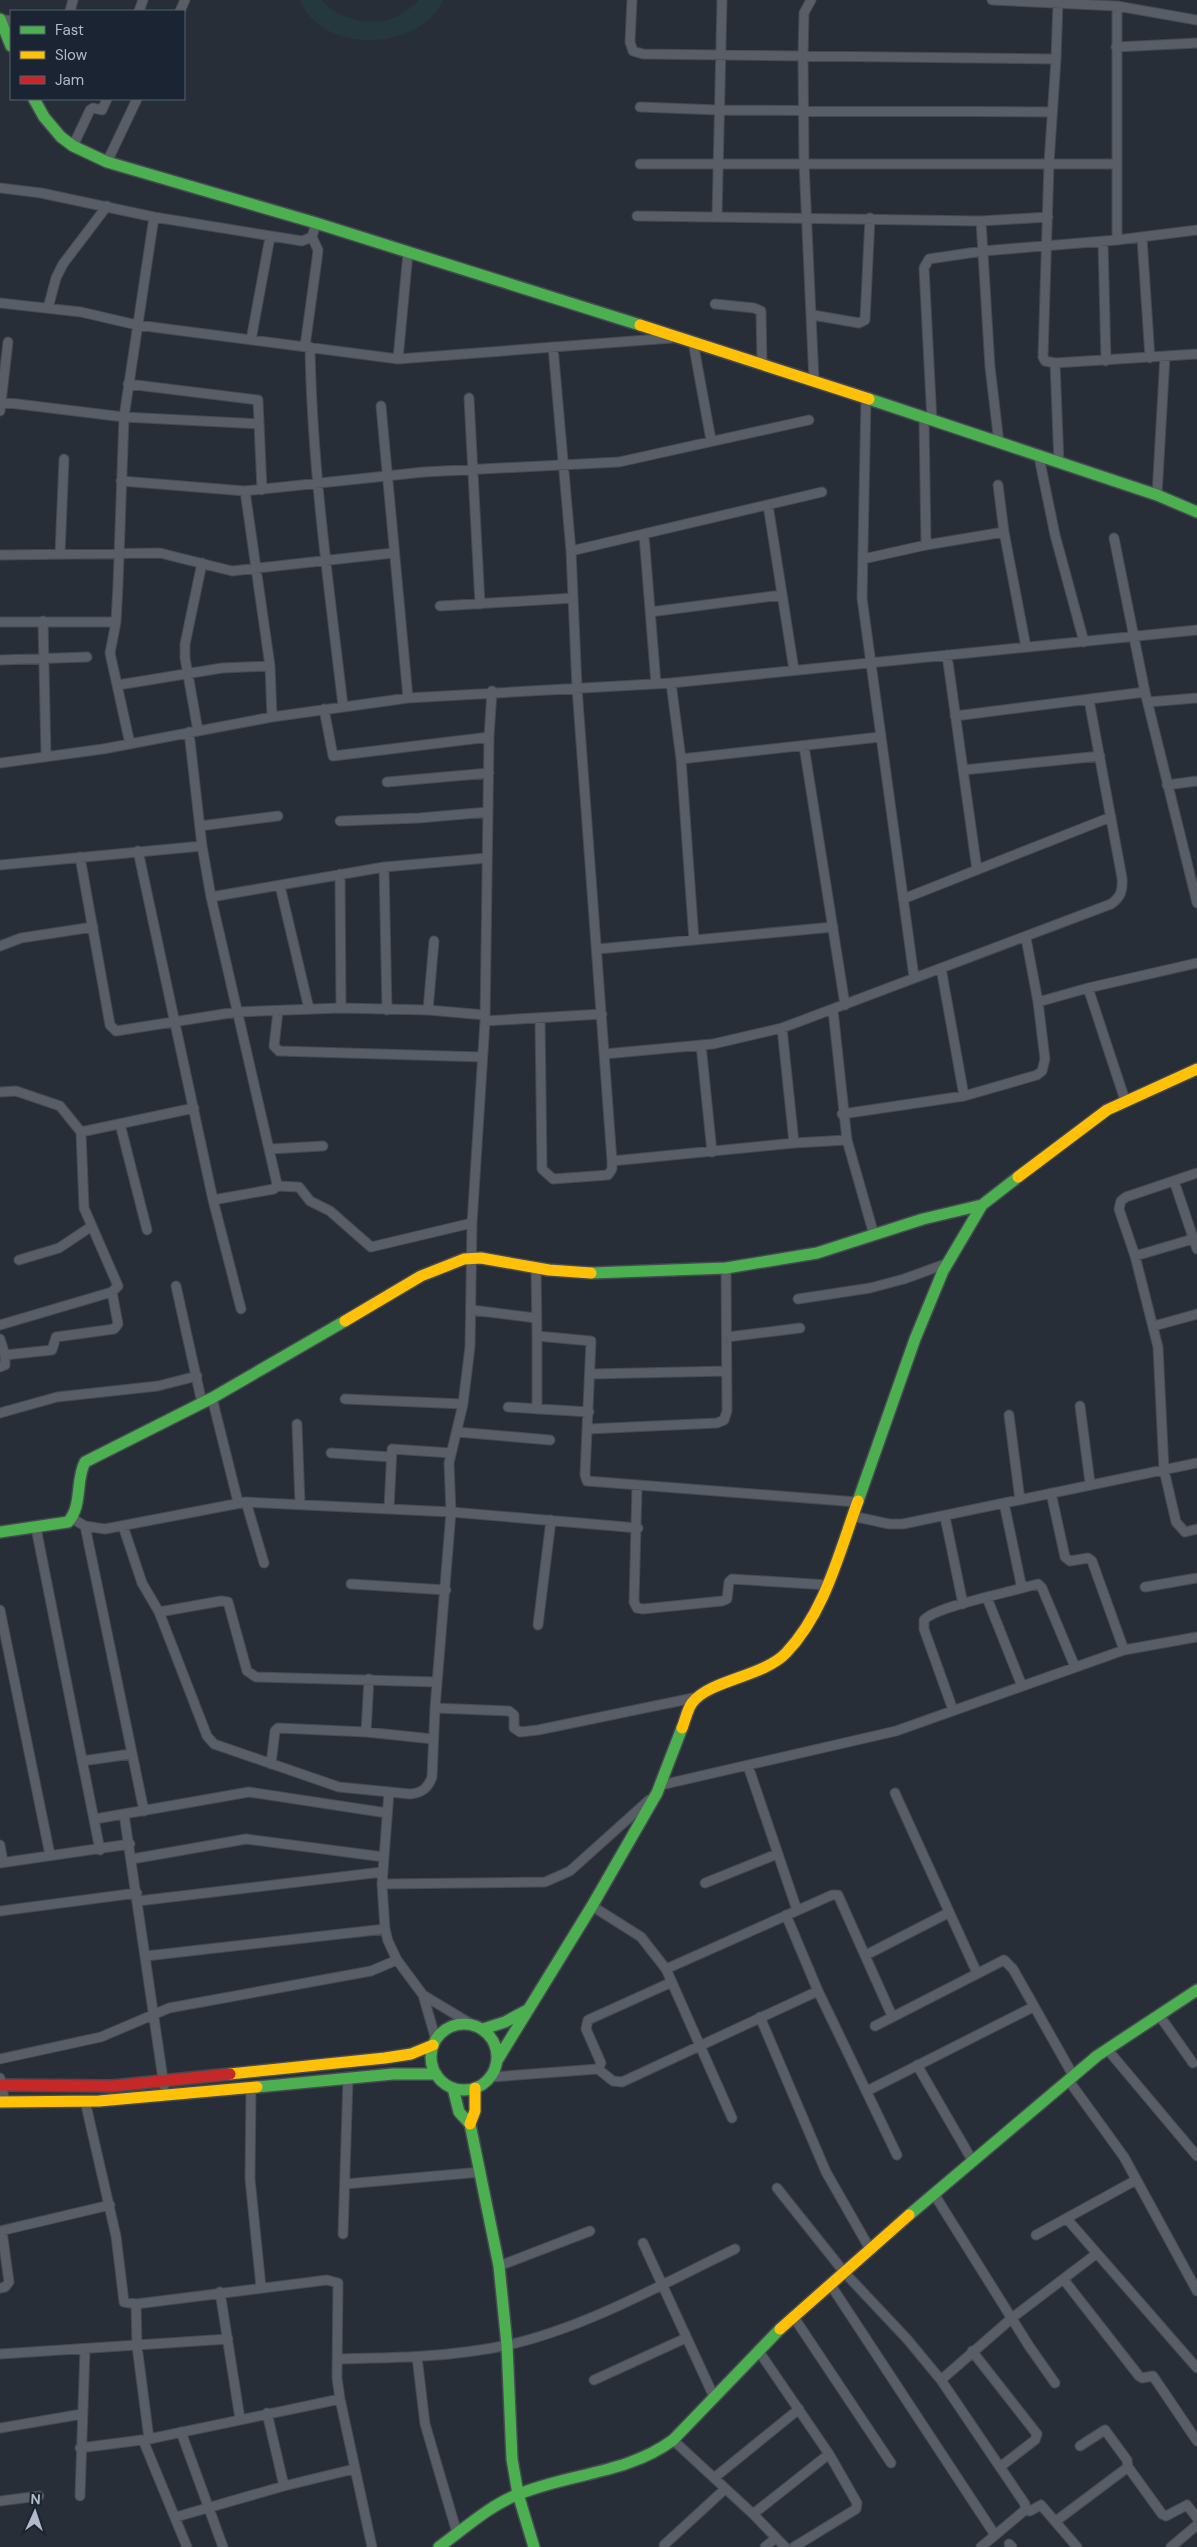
<svg xmlns="http://www.w3.org/2000/svg" width="1197" height="2547" font-family="'DM Sans',sans-serif">
	<style>
		.green { fill: #25383e }
		.lines { fill: none; stroke-linecap: round; stroke-linejoin: round }
		.street-casing { stroke: #454951; stroke-width: 11 }
		.fast-casing { stroke: #454951; stroke-width: 14 }
		.slow-casing { stroke: #454951; stroke-width: 14 }
		.jam-casing { stroke: #454951; stroke-width: 14 }
		.street { stroke: #595d65; stroke-width: 9 }
		.fast { stroke: #4caf50; stroke-width: 11 }
		.slow { stroke: #ffc107; stroke-width: 11 }
		.jam { stroke: #c62828; stroke-width: 11 }
	</style>
	<rect width="100%" height="100%" fill="#282e38"/>
	<path class="green" d="M300,0H321C349,28 392,30 419,0H443C420,52 321,55 300,0Z"/>
	<g class="lines">
		<g class="street-casing">
			<path id="street" d="M632,0L630,42L633,51L643,54L1056,59
				M811,0L804,13L803,56L804,163L814,381
				M992,0L1117,6L1197,20
				M1058,2L1056,59L1049,163L1043,357L1045,361L1055,363L1197,354
				M70,11L73,0
				M139,11L143,0
				M180,11L185,0
				M0,19L11,21
				M1116,47L1197,43
				M640,107L719,110L1051,112
				M73,146L90,110L93,108L102,110L107,99
				M107,162L137,99
				M640,164H1117
				M0,188L41,193L154,217L302,241L312,237L316,223
				M637,216L981,221L1048,217
				M717,217L722,0
				M981,221L990,367L999,443
				M1142,238L1150,358
				M1117,240V6
				M1103,242L1106,361
				M0,303L81,312L137,325L398,359L672,338
				M715,304L754,308L761,311L762,364
				M48,308L56,278L63,264L107,206
				M813,315L859,323L865,320L870,218
				M251,340L270,237
				M693,342L711,440
				M305,346L317,259L318,250L312,237
				M310,347C312,467 329,587 343,706
				M398,359L408,253
				M1055,363L1059,463
				M128,384L258,400L262,490
				M469,398L480,604
				M866,398L862,598L914,977
				M1,402L124,417L259,424
				M381,406L408,698
				M0,411L8,342
				M924,418L926,545
				M932,421L924,268L929,259L983,251L1117,240L1197,230
				M1039,457L1055,535L1084,642
				M121,481L245,491L424,472L619,462L809,420
				M998,485L1004,532L1026,647
				M245,491L270,666L272,717
				M1157,495L1165,356
				M768,505L794,670
				M644,535L656,684
				M1114,538L1145,692L1197,903
				M571,551L822,492
				M60,554L64,459
				M0,555L160,553L232,571L393,553
				M863,559L926,545L1004,532
				M440,606L573,598
				M650,612L782,595
				M43,621L46,756
				M0,622H116
				M947,655L977,870
				M0,660L87,657
				M671,683L681,759L694,940
				M118,685L222,668L270,666
				M1148,702L1197,698
				M324,709L333,756L489,737
				M955,716L1145,692
				M198,731L185,658V644L202,563
				M189,732L202,846L211,897L277,1184L274,1189L213,1200
				M130,744L110,653L116,622L118,585L124,417L154,217
				M804,746L845,1005
				M681,759L880,737
				M0,763L103,749L272,717L408,698L671,683L1197,630
				M963,770L1100,756
				M387,782L489,773
				M1167,785L1197,781
				M340,821L419,818L488,812
				M200,826L278,816
				M138,851L213,1200L241,1309
				M80,857L110,1025L116,1031L236,1012L341,1008L428,1010L485,1015
				M0,865L202,846
				M384,867L387,1010
				M340,874L341,1008
				M280,886L309,1009
				M211,897L384,867L487,858
				M903,899L1111,817
				M0,946L21,938L93,927
				M598,949L833,927
				M941,968L964,1096
				M1088,988L1125,1100
				M1038,1002L1088,988L1197,963
				M428,1010L434,941
				M833,1010L847,1140L874,1235
				M278,1011L274,1046L279,1051L482,1057
				M540,1019L542,1169L553,1179L608,1175L612,1169V1161L577,688L571,551L553,347
				M485,1021L602,1014
				M782,1028L794,1143
				M701,1045L712,1152
				M604,1054L713,1044L782,1028L1111,904C1121,897 1123,890 1122,878L1089,700
				M0,1092L16,1091L60,1106L81,1132L84,1208L118,1286L112,1292L0,1325
				M842,1114L964,1096L1037,1075L1042,1071L1045,1059L1038,1002L1026,938
				M120,1124L147,1230
				M81,1132L194,1108
				M270,1149L323,1146
				M612,1161L794,1143L847,1140
				M1197,1173L1126,1197L1121,1201L1119,1209L1135,1256L1158,1347L1164,1470L1176,1522L1185,1532L1197,1529
				M1174,1181L1197,1249
				M277,1186L299,1187L310,1201L330,1211L371,1247L472,1223
				M1135,1256L1193,1239
				M19,1260L59,1248L92,1226
				M536,1267L537,1336L591,1341L585,1475L587,1481L857,1502
				M176,1286L202,1403
				M798,1299L870,1288L904,1279L948,1263
				M472,1310L536,1318
				M1154,1326L1197,1314
				M727,1337L800,1328
				M0,1339L5,1355V1365L0,1367
				M5,1355L52,1350L56,1337L114,1329L118,1324L112,1292
				M591,1374L727,1371
				M212,1398L238,1502
				M345,1399L463,1404
				M1080,1406L1090,1483
				M508,1407L589,1412
				M537,1409V1336
				M0,1413L57,1397L158,1386L197,1376
				M1009,1415L1020,1500
				M297,1424L300,1504
				M588,1429L717,1423L724,1420L727,1411L726,1268
				M457,1432L550,1440
				M331,1453L391,1457
				M637,1486L634,1602L637,1608L643,1609L722,1601L727,1599L729,1582L732,1579L828,1585
				M1051,1493L1065,1557L1070,1561L1088,1558L1092,1561L1124,1650
				M246,1502L264,1563
				M1004,1503L1021,1584L1026,1587L1038,1584L1042,1588L1075,1667
				M389,1508L392,1449L451,1453
				M852,1516L889,1524H903L1197,1463
				M945,1517L963,1604
				M73,1519L85,1526L105,1529L246,1502L451,1512L638,1528
				M85,1526L144,1811
				M123,1526L142,1583L159,1612L207,1736L214,1744L339,1787L410,1794C422,1793 428,1788 432,1777L435,1708L451,1512L449,1463L463,1404L470,1347L472,1223L485,1021L489,737L492,691
				M36,1528L100,1850
				M351,1584L446,1590
				M1145,1587L1197,1578
				M987,1598L1022,1686
				M0,1610L50,1855
				M159,1612L221,1601L228,1602L247,1671L256,1677L437,1682
				M538,1625L551,1520
				M435,1708L509,1711L514,1715V1728L520,1732L538,1730L698,1697
				M953,1710L924,1629V1620C935,1607 1006,1593 1026,1587
				M366,1732L369,1679
				M82,1761L131,1754
				M271,1764L275,1731L278,1728L366,1732L433,1739
				M748,1766L797,1910
				M661,1785L896,1731L1124,1650L1197,1637
				M389,1792L382,1884L385,1929L388,1941L397,1960L423,1995L473,2025
				M895,1793L977,1973
				M124,1814L164,2086
				M95,1819L249,1792L387,1813
				M0,1845L3,1862
				M132,1859L246,1839L384,1857
				M0,1863L130,1844
				M705,1883L777,1854
				M382,1884L545,1882L570,1871L649,1800
				M138,1901L382,1872
				M592,1906L641,1937L666,1969L732,2118
				M0,1911L137,1893
				M786,1915L818,1991L897,2155
				M866,1955L948,1913
				M146,1956L385,1929
				M666,1969L832,1895H838L892,2016
				M423,1995L436,2040
				M1159,2015L1193,2063
				M760,2017L826,2172L870,2249
				M875,2026L1004,1960L1013,1969L1074,2077
				M1107,2049L1197,2156
				M0,2059L101,2037L169,2008L371,1971L397,1960
				M917,2065L972,2160
				M598,2069L613,2081L622,2082L818,1991
				M492,2077L598,2069L601,2063L586,2029L588,2020L672,1982
				M0,2078L5,2102
				M1069,2081L1124,2157L1197,2291
				M251,2088L250,2179L261,2287
				M867,2091L1033,2007
				M85,2101L116,2236L124,2302L136,2304L327,2280L338,2283L337,2378L340,2399L372,2547
				M345,2184L481,2172
				M777,2188L844,2272L907,2339L941,2380L1025,2504V2510L981,2547
				M934,2194L1029,2346L1055,2383
				M1067,2219L1197,2368
				M0,2231L110,2205
				M343,2234L348,2079
				M1036,2235L1136,2180
				M643,2243L714,2397
				M499,2266L590,2231
				M1064,2280L1139,2376L1142,2378L1153,2376L1197,2441
				M830,2284L995,2535
				M0,2288L5,2287L9,2282L2,2231
				M220,2292L240,2419
				M136,2304L137,2346L149,2439
				M793,2316L891,2463
				M758,2350L829,2454L857,2503L856,2509L794,2547
				M972,2351L1037,2434L1035,2440L1000,2467
				M0,2354L228,2339
				M417,2357L425,2424L457,2533
				M338,2359C394,2358 452,2357 508,2345C587,2327 662,2284 735,2249
				M594,2380L686,2338
				M941,2380L1012,2318L1096,2254
				M267,2413L284,2486
				M0,2428L82,2414
				M181,2432L223,2547
				M143,2440L187,2547
				M673,2440L753,2514L785,2547
				M80,2448L149,2439L340,2399
				M1128,2467L1162,2514L1166,2516L1187,2505L1197,2518
				M714,2478L799,2409
				M80,2496L85,2349
				M0,2501L39,2496
				M1025,2510L1030,2511L1041,2505L1077,2547
				M753,2514L829,2454
				M176,2517L284,2486L354,2469
				M1056,2521L1128,2467L1127,2460L1105,2430L1080,2446
				M1009,2544L1012,2547
				M664,2545L725,2489
				M765,2547L776,2538
				M1171,2547L1197,2525"/>
		</g>
		<g class="fast-casing">
			<path id="fast" d="M0,19L11,46
				M34,99L44,117L61,137L73,146L107,162L316,223L640,325
				M869,399L1157,495L1197,512
				M591,1273L726,1268L817,1253L923,1219L982,1205
				M858,1501L915,1339L943,1271L982,1205L1018,1177
				M0,1532L68,1522C83,1505 75,1481 85,1462L212,1398L345,1321
				M431 2057a33 33 0 1 1 66 0a33 33 0 1 1-66 0Z
				M483,2029L505,2022L529,2009
				M498,2059L592,1906L657,1793L682,1728
				M257,2087L393,2074H436
				M453,2088L459,2112L470,2124L499,2266L507,2345L512,2459L518,2494L534,2547
				M909,2215L1097,2056L1197,1990
				M439,2547C464,2529 490,2505 519,2494C570,2473 627,2474 673,2440L780,2329"/>
		</g>
		<g class="slow-casing">
			<path id="slow" d="M640,325L869,399
				M1018,1177L1107,1110L1197,1069
				M345,1321L421,1276L464,1259L481,1258L549,1270L591,1273
				M682,1728C685,1721 687,1710 692,1703C709,1680 763,1677 786,1653C825,1612 839,1553 858,1501
				M230,2074L385,2058L411,2054L433,2045
				M0,2102L99,2101L257,2087
				M470,2124L475,2111V2088
				M780,2329L909,2215"/>
		</g>
		<g class="jam-casing">
			<path id="jam" d="M0,2085L112,2086L230,2074"/>
		</g>
		<use href="#street" class="street"/>
		<use href="#fast" class="fast"/>
		<use href="#slow" class="slow"/>
		<use href="#jam" class="jam"/>
	</g>
	<rect x="10" y="10" width="175" height="90" fill="#1b2433" stroke="#57606f"/>
	<rect x="20" y="26" width="25" height="8" fill="#4caf50" stroke="#57606f"/>
	<text x="55" y="35" font-size="15" fill="#b2bac9">Fast</text>
	<rect x="20" y="51" width="25" height="8" fill="#ffc107" stroke="#57606f"/>
	<text x="55" y="60" font-size="15" fill="#b2bac9">Slow</text>
	<rect x="20" y="76" width="25" height="8" fill="#c62828" stroke="#57606f"/>
	<text x="55" y="85" font-size="15" fill="#b2bac9">Jam</text>
	<g transform="translate(35 2512) rotate(3)" stroke="#1b2433" stroke-width="4" paint-order="stroke">
	<path d="M0-4L9 19L0 12L-9 19Z" fill="#b2bac9"/>
	<text y="-8" font-size="14" font-weight="bold" text-anchor="middle" fill="#b2bac9">N</text>
	</g>
</svg>
